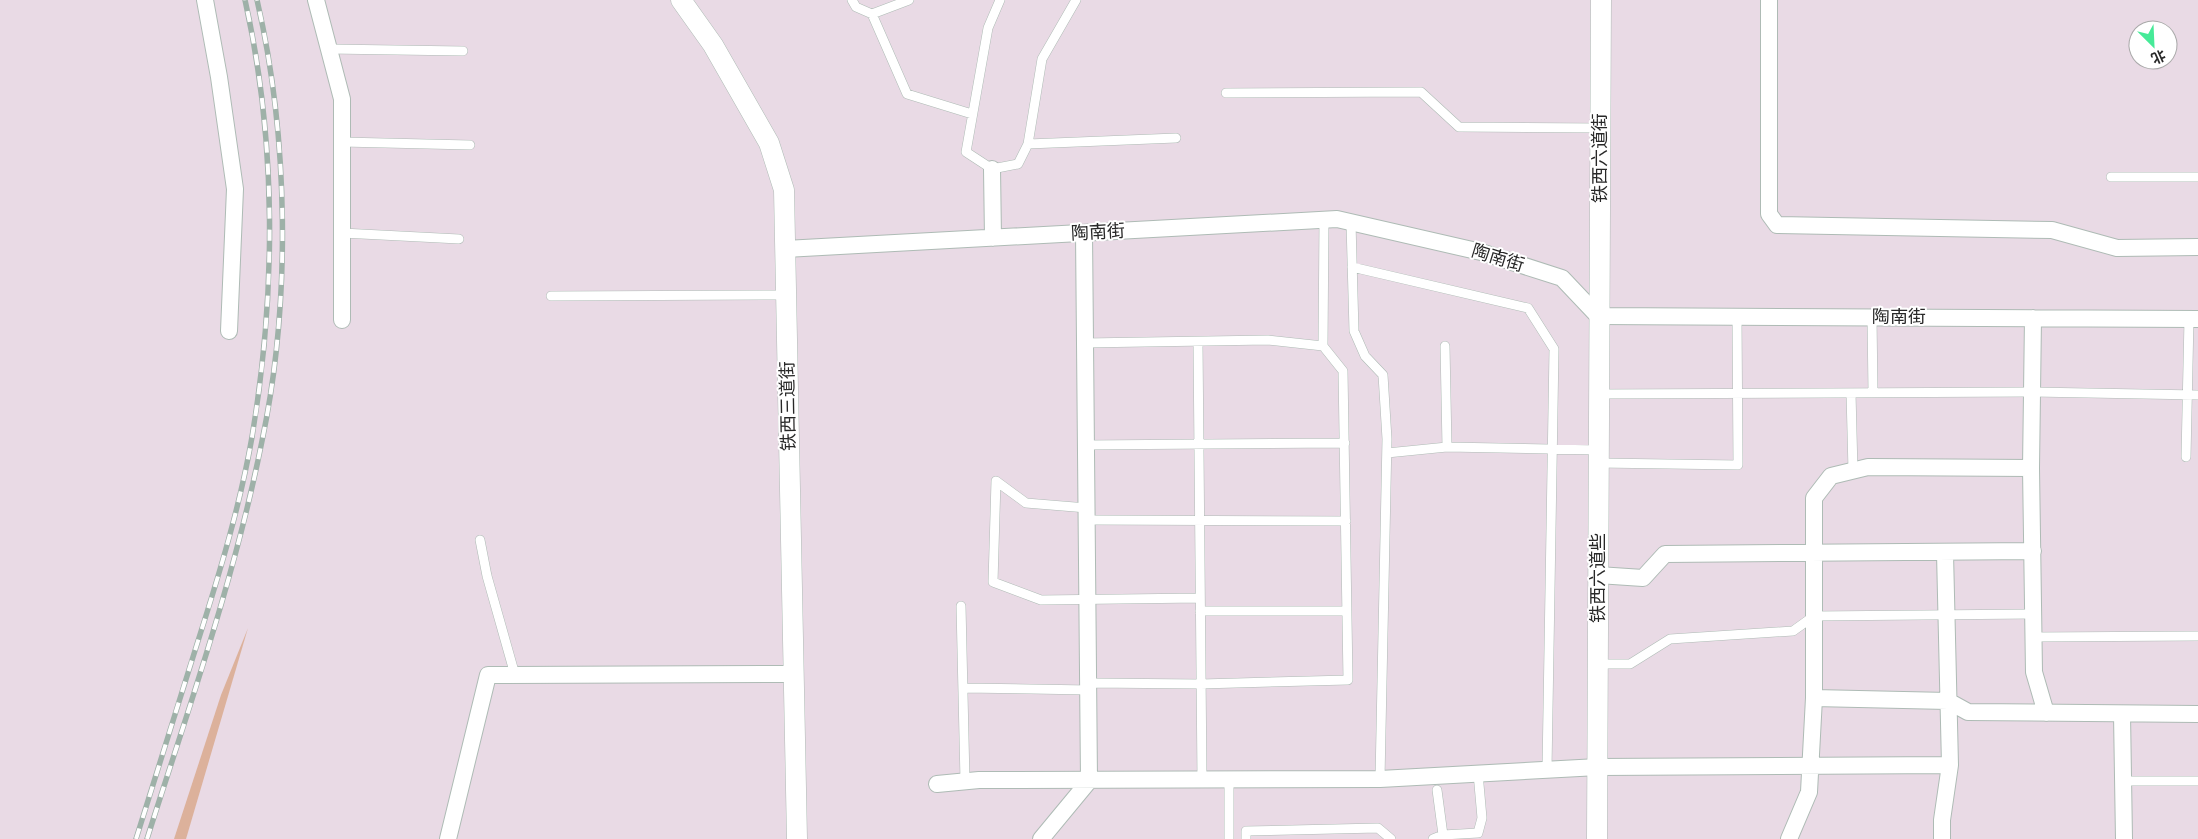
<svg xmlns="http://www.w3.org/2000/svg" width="2198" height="839" font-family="Lato,'Noto Sans SC',sans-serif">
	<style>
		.green { fill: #dcb19b }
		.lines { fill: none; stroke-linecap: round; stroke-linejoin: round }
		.service-casing { stroke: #aebbb5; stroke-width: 10 }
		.minor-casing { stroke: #aebbb5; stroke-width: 18 }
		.tertiary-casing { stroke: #aebbb5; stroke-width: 21 }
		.service { stroke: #fff; stroke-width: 9 }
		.minor { stroke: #fff; stroke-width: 16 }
		.tertiary { stroke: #fff; stroke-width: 20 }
		.rail-casing { stroke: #9eb1a8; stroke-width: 5.5 }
		.rail { stroke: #fff; stroke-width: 4; stroke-dasharray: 11; stroke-linecap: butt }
		.labels { text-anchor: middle; stroke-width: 4; stroke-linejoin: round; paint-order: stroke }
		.street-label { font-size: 18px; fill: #282828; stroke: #fff }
	</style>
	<rect width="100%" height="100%" fill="#e9dae5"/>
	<path class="green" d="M248,628L186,839H174L221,695Z"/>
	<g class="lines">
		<g class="service-casing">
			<path id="service" d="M852,0L856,7L872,14L907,94L972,114
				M1000,0L988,28L966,152L992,169L1018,164L1028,144L1042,59L1076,0
				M872,14L909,0
				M329,49L463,51
				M1226,93L1421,92L1459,127L1600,128
				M342,142L470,145
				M1028,144L1176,138
				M2111,177H2198
				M1351,223L1354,331L1365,356L1383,375L1387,439L1380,779
				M342,233L459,239
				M1352,267L1528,308L1554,349L1547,769
				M551,296L786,295
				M1872,317L1873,393
				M1085,343L1268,340L1323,346
				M1198,343L1202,780
				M1851,393L1853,471
				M1599,394L2033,392L2198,395
				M1086,445L1345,443
				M1447,447L1599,450
				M1387,453L1447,447L1445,346
				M2186,457L2189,319
				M1599,463L1738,465L1737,317
				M996,481L993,582L1041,600L1200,598
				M996,481L1026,503L1087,508
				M1087,520L1346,521
				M480,540L487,576L515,675
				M961,606L965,781
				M1200,611H1347
				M2034,637L2198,636
				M1598,664H1630L1670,639L1793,631L1814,616L2034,614
				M1090,683L1201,684L1348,680L1343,371L1323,346L1324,220
				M963,688L1089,690
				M2123,781H2198
				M1437,790L1443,835
				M1229,839V780
				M1246,839V831L1378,828L1391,839
				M1433,839L1443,835L1478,833L1482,818L1478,773"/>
		</g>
		<g class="minor-casing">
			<path id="minor" d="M205,0L219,77L235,189L229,331
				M316,0L342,99V320
				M1769,0V214L1777,225L2052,230L2117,248L2198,247
				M992,169L993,238
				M785,249L1337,219L1481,252L1562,278L1598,316L2198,319
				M2033,318L2031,468L2034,672L2046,713
				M1598,575L1643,578L1665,554L2033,551
				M1814,698L1948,701L1968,712L2198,714
				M2122,714L2124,839
				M937,784L979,780L1380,779L1598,767L1950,765
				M448,839L488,675L794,674
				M1041,839L1089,781L1084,233
				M1789,839L1809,792L1814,698V498L1831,476L1868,467L2031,468
				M1942,839V820L1950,765L1945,553"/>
		</g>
		<g class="tertiary-casing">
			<path id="tertiary" d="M681,0L713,45L769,143L784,190L797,839
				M1597,839L1601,0"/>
		</g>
		<use href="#service" class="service"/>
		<use href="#minor" class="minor"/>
		<use href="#tertiary" class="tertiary"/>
		<g class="rail-casing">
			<path id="rail" d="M136,839C157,773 177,707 198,641C219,575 240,506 252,437C276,294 277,142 245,0
				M147,839C189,707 235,577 262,441C291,303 289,138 257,0"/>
		</g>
		<use href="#rail" class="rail"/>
	</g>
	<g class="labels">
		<g class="street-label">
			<text transform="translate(1600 158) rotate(-90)" y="6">铁西六道街</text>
			<text transform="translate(1098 232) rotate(-3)" y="6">陶南街</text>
			<text transform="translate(1498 258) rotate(17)" y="6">陶南街</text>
			<text x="1899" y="323">陶南街</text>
			<text transform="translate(788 406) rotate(-91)" y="6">铁西三道街</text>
			<text transform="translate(1598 578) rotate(-90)" y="6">铁西六道些</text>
		</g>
	</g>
	<g transform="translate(2153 45) rotate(156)"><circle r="24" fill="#ffffff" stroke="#a9a9a9"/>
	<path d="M0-4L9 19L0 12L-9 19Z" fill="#46ea98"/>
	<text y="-8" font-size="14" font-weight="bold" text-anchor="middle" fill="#282828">北</text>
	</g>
</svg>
